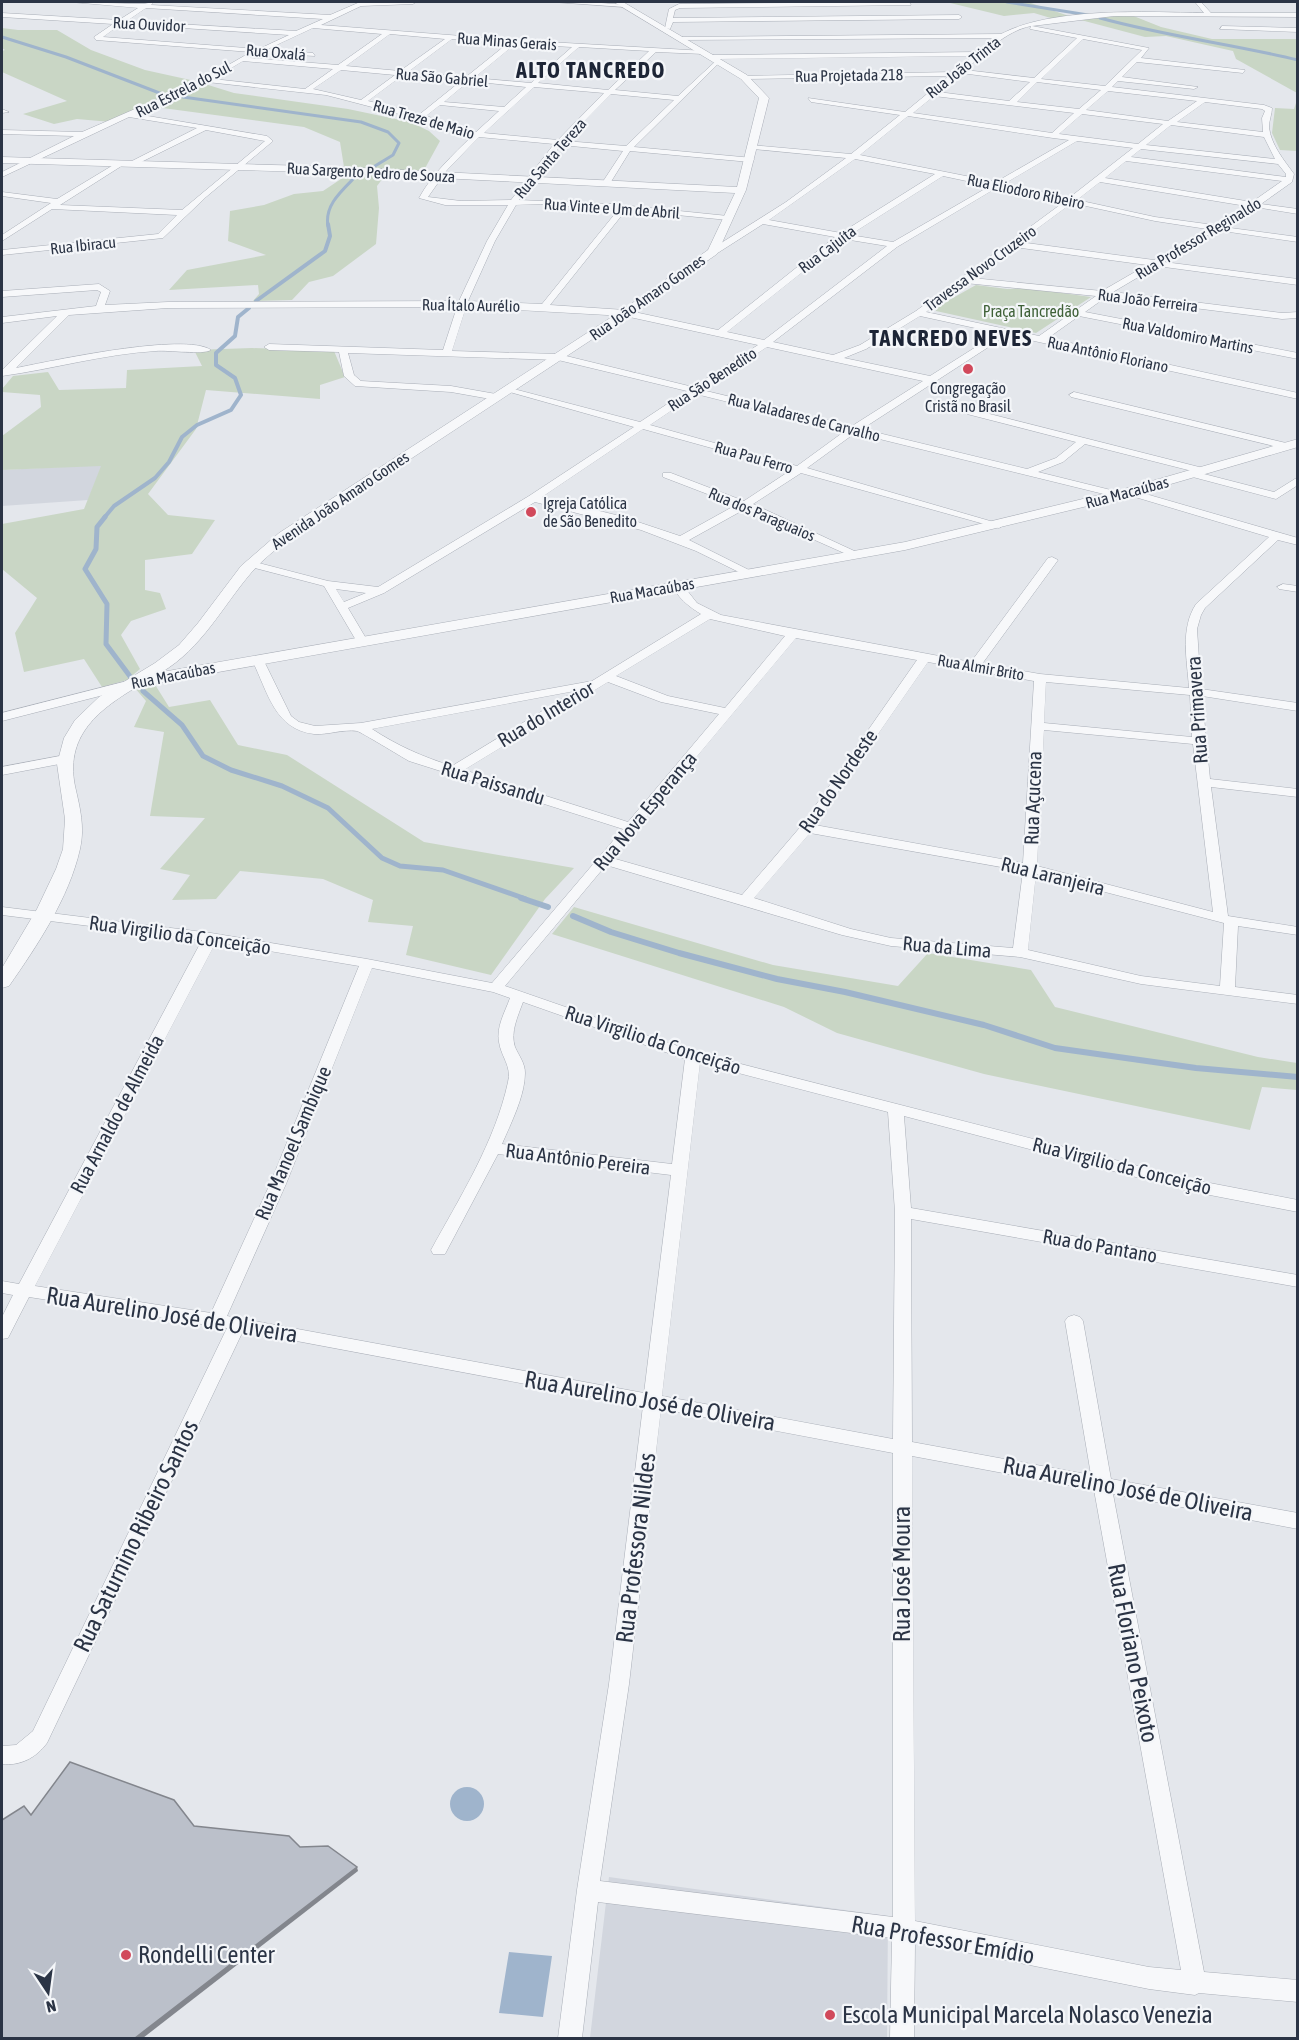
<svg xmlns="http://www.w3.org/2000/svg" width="1299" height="2040" font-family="'Asap Condensed',sans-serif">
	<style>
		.built { fill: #d2d6de }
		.green { fill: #c9d6c5 }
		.water { fill: #9fb4cc }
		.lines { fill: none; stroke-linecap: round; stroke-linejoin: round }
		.stream-far3 { stroke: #9fb4cc; stroke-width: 3 }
		.stream-far2 { stroke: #9fb4cc; stroke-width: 4 }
		.stream-far1 { stroke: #9fb4cc; stroke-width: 5 }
		.stream { stroke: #9fb4cc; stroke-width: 6 }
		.minor-casing { stroke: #a9aeb7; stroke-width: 1 }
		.tertiary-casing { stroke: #a9aeb7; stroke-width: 1 }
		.minor { fill: #f7f8fa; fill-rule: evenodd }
		.tertiary { fill: #f7f8fa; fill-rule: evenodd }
		.shaded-wall { fill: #83868d }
		.building { fill: #bbc0ca; stroke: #83868d; stroke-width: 1.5 }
		.poi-dot { fill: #d1495b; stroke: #f4f6f9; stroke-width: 2 }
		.labels { text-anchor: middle; stroke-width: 4.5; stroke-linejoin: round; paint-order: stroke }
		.far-street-label { font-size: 16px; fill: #2b3445; stroke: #f4f6f9 }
		.far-park-label { font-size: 16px; fill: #3f6138; stroke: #f4f6f9 }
		.far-poi-label { font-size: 16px; fill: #2b3445; stroke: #f4f6f9 }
		.street-label { font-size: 20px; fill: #2b3445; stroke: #f4f6f9 }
		.far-district-label { font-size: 22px; font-weight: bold; letter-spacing: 1.5px; fill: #1d2536; stroke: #f4f6f9 }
		.near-street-label { font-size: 24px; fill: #2b3445; stroke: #f4f6f9 }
		.near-poi-label { font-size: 24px; fill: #2b3445; stroke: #f4f6f9; text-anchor: start }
	</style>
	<rect width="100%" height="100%" fill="#e4e7ec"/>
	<path class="built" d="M102,465L88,500L2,506V470Z
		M609,1877L888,1916L887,2038H590Z"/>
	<path class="green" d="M946,2H1028L1069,16L1054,19L1034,13L1004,16Z
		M1131,15L1161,27L1212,39H1297V93L1236,59L1233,51L1166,36L1145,37L1077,19Z
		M2,28L18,30H57L91,50L145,70L195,81L111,122L77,119L54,124L23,114L67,101L2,72V51L5,50L2,48Z
		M205,84L234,93L348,109L410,122L429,131L440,141L423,172L344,167L340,142L304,127L155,107Z
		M1297,100V151L1280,150L1272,133L1275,108L1294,109Z
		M346,173L386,174L377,186L379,208L376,244L333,276L309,282L292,300L253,301L259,294L258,285L169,290L187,270L266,255L228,241L230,211L264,205L294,194L323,191L347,175Z
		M976,285L1007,289L1026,288L1091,297L1036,333L936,311L935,308Z
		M252,348L334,351L345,377L320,385V399L206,390L196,429L148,494L168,515L215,520L192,554L145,560V590L160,593L166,609L131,621L121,635L140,669L127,680L102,687L84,659L24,672L15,633L37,598L2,569V524L84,509L101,466L2,470V436L41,407L40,395L2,392V389L13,376L48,372L59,390L126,388L127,370L202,366L194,350Z
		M154,683L169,707L210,700L238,745L287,755L424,842L574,868L545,899L491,975L406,955L413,926L368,922L373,900L323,879L240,871L216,899L172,900L190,875L160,869L205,818L150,816L164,732L134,727L146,701L134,687Z
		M574,907L773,965L898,986L928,953L1031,970L1055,1007L1258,1057L1297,1063V1090L1262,1087L1250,1130L984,1074L837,1033L784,1007L552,934Z"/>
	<path class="water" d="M450 1804a17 17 0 1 1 34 0a17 17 0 1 1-34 0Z
		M509,1952L552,1956L543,2017L499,2013Z"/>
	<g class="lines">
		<path class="stream-far3" d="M1007,2L1088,15
			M1100,18C1165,36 1232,44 1298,60
			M2,37L66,57L162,94
			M183,97L361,122L388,132L399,143L393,155L370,169
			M328,226C324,204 344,189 358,174"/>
		<path class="stream-far2" d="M256,301L325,251L330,236L328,224
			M104,518L114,506L155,478L169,462L182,437L197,425L231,410L241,395L235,378L216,365V353L235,336L238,317L249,308"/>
		<path class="stream-far1" d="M105,517L97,527L96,549L85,569L107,604L106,644L132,679
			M143,691L182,725L203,756L231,770L282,786L328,808L382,858L400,866L443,870L526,899"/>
		<path class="stream" d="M521,898L548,907
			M573,916L611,932L679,953L777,979L845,992L984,1025L1055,1048L1196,1068L1298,1077"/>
		<g class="minor-casing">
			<path id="minor" d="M71,2L143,4L154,2L151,5L330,15L360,2H416L413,4L361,6L321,25L513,40L706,51L704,54L656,52L615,90L678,96L718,59L710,58L712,55L978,52L995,38L678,40L680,37L1001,34C1052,7 1146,12 1204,13L1195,2H1201L1211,13H1298V17L1114,16L1032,26L1149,48L1141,58L1245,70L1243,73L1137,62L1122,77L1198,87L1194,89L1118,81L1112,87L1264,105L1272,108C1272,114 1269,120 1269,127C1271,145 1284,160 1294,174L1292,182L1261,204L1298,209V214L1255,207L1223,227L1298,237V242L1216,230L1164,262L1298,279V285L1157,266L1113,292L1282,313L1298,312V318L1282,319L1106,297L1085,312L1298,353V359L1079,316L1048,338L1298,393V399L1007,335L862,429L1027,469L1056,458L1076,442L967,414L965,412L970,409L1207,469L1208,471L1204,474L1274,492L1298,477V485L1276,499L1189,476L1188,474L1192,471L1085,444L1063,462L1038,472L1123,493L1124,490H1132L1298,538V545L1278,540L1205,608L1201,615L1197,629L1201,689L1298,703V711L1202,696L1210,779L1298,789V797L1211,787L1228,916L1298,927V935L1238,926L1235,987L1298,995V1004L1141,984L1020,957L891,946L842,935L606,865L505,986L698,1053L1189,1179L1298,1200V1212L1189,1191L904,1116L911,1208L1298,1275V1287L911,1219L912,1442L1091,1475L1065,1321L1068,1317L1074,1315L1080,1317L1083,1321L1111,1479L1298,1513V1529L1113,1494L1204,1972L1298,1980V2002L1199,1993L1195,1995L1149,1989L915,1942L914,2038H890L892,1938L598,1902L582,2038H558L577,1890L609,1684L643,1406L243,1331L47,1743C36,1758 20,1766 2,1764V1746L16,1745L33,1731L227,1328L29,1297L8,1338L2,1339V1317L13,1295L2,1293V1281L19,1284L202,940L2,915V907L211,933L367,959L492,983L623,829L409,761C400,756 361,732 357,731C343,729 328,735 314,734C274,729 268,692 252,660L254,657H262L291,716L299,722L315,726L361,723L592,681L701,614C691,608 674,596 674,584H682L697,603L721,615L971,662L1048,558L1052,557L1058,560L982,664L1040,674L1189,688C1187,659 1180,629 1196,604L1269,537L1125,494L1120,498L855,433L807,468L1004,525L999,528L995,527L801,473L753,504L863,555L857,558L853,557L745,509L689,540L753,572L755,574L749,577L696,551L641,530L535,502L384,593L348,608L367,640L365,642H357L324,586L247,566V562L251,561L328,581L378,587L529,496L634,427L506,391V387L640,422L687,391L558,360L348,353L354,375L361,381L451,386L496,394L501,397L496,400L451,392L355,386L344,376L339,352L269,350L264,347L269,344L443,350L457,307L168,308L69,315L16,368C51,361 185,332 211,350C203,355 169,350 156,351C104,354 53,369 2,376V370L57,316L2,323V317L96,306L101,292L97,290L2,297V291L99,284L110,291L105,305L168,302L459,301L487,241L508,205H445L419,198C432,174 453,155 472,136L418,119L326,95L207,82L136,114L267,136L273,141L206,197L163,238L2,255V250L158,234L177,215L52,209L2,241V235L51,203L2,196V192L57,199L120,161L124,163L123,165L60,205L182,210L265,141L206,130L135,165L131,163L132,161L197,128L129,117L2,177V172L74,136L2,134V130L82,132L204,79L251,52L96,40L94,37L113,24L2,17V13L119,20L138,8ZM146,8L323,19L296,31L127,21ZM121,24L289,35L259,49L103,37ZM1031,26L1030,29L1077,38L1034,78L965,70C984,54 1005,31 1031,26ZM313,28L382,34L338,65L250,58L260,53L315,56L313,53L268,49ZM390,34L445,39L400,71L346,66ZM452,39L507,44L466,77L408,72ZM1083,39L1142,50L1105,86L1041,79ZM515,44L572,47L531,83L474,78ZM579,47L649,51L608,90L538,83ZM973,56L954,72L742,76L744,79L949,76L905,112L808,98L811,102L900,115L851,154L750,145V149H753L846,158L786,202L710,250V254H716L763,224L835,237L718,330L625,310L550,305L626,210L728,220L732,218L728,216L611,204L519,200L561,145L623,151L602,183L606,185H609L630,151L750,162L754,160L753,158L634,147L720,62L718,59ZM243,61L333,69L305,89L213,79ZM341,70L395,75L361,100L313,89ZM961,73L1030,82L1009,101L938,92ZM403,75L461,81L420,114L368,101ZM469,81L526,87L504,107L444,102ZM1037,82L1101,90L1079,109L1017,102ZM534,87L604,93L558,140L484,133ZM1108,91L1197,101L1168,121L1086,110ZM611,94L674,100L626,146L565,141ZM934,96L1074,113L1052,133L913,113ZM1205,102L1262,109L1265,111L1262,118L1263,132L1177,122ZM440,105L499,111L476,132L426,116ZM1082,114L1163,124L1138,144L1059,134ZM908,116L1053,138L1069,140L996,182L860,155ZM1171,125L1264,137L1275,159L1146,145ZM479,137L554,144L511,200L461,201L428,197L447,170ZM1077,141L1133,148L1069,198L1004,184ZM1141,149L1278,164L1286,174V177L1131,157ZM855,159L935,174L841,233L769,220ZM1126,161L1282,181L1252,202L1105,178ZM943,176L990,186L893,242L850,235ZM1100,182L1246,206L1214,225L1155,217L1077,200ZM998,187L1064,202L916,311L860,345L833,355L773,342L897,247ZM1072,203L1155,221L1207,229L1154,260L1019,242ZM541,204L618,210L542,304L468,301L495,241L516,205ZM844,239L887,246L764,340L727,332ZM1014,247L1147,265L1102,291L972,278ZM965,283L1096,296L1039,336L926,312ZM466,307L625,316L758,345L693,387L558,354L452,351ZM920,316L998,333L930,376L844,358L866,349ZM767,347L923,381L852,426L702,390ZM696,394L845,431L797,466L650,425ZM643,429L791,470L744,501L671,473H663V477L736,505L680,536L620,516L542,497ZM336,589L366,593L344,602ZM710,619L785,636L725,708L668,696L616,676ZM796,638L917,660L802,825L742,895L612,858ZM928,662L1034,681L1023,863L815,825ZM608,682L661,702L719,714L628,822L464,770ZM1046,682L1190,695L1192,737L1044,723ZM575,691L452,766C423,757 398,746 372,729ZM1044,730L1193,744L1213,912L1037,866ZM810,833L1023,871L1013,948L891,938L851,929L754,898ZM1036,874L1224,923L1220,986L1141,976L1028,950ZM216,942L359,966L270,1184L211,1313L35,1286ZM372,968L493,992L510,998C505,1012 496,1027 499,1042C501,1057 512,1066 508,1082C495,1142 460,1197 431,1250L433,1254H445L498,1154L671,1175L644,1393L227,1316L286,1184ZM523,1002L685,1059L672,1164L502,1144C511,1123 525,1096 525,1073C525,1063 519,1056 515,1047C510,1032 518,1016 523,1002ZM700,1063L888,1112L895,1212L893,1439L662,1396ZM661,1409L893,1453V1917L600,1881L629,1684ZM912,1456L1094,1490L1181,1970L1149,1967L915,1921Z
				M553,2H588L628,5L625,7Z
				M909,2L911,5L680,8L675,10L673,18L959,15L962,17L959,19L673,22L670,29L665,28L669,9L679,4Z
				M1222,26L1298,28V32L1220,29Z
				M2,109L9,112L2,113Z
				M1074,392L1286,443L1291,446L1286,449L1071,397L1069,395Z
				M1283,584L1298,586V592L1279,589L1277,587Z
				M131,680L135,681V687L2,721V713Z
				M65,755L70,756L71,759L70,762L2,775V767Z"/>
		</g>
		<g class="tertiary-casing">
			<path id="tertiary" d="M614,2H623L747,75L769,98L746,190L717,254L629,315L289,539C276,549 262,560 251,573C222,607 202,648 162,672L905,542L1124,489L1298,439V447L1133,495L905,550L151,684L145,682C104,706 64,732 75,786C80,808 85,827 80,849C69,898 37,946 9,986L2,988V968L37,909L56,869L63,849L65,819L57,764L64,738L75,720L99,697L155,663L179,645L198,623L241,566L279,533L621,311L708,250L735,193L342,173L2,163V157L342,167L737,187L759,98L741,79Z"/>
		</g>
		<use href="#minor" class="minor"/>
		<use href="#tertiary" class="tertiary"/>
	</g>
	<path class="shaded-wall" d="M357,1867L358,1871L143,2038H135Z"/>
	<path class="building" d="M70,1762L174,1800L194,1826L289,1836L300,1847L328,1846L357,1867L135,2038H2V1820L24,1806L31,1815Z"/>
	<g class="poi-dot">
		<circle cx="968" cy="369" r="6"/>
		<circle cx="531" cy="512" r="6"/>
		<circle cx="126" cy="1955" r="6"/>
		<circle cx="830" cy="2015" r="6"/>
	</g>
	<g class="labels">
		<g class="far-street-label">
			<text transform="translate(149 24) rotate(3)" y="6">Rua Ouvidor</text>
			<text transform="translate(507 41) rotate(4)" y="6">Rua Minas Gerais</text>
			<text transform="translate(276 52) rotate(5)" y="6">Rua Oxalá</text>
			<text transform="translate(963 67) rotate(-38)" y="6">Rua João Trinta</text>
			<text transform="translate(849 75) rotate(-1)" y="6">Rua Projetada 218</text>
			<text transform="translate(442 77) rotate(5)" y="6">Rua São Gabriel</text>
			<text transform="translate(183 89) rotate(-27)" y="6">Rua Estrela do Sul</text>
			<text transform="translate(424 119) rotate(16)" y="6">Rua Treze de Maio</text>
			<text transform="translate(550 158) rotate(-49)" y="6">Rua Santa Tereza</text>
			<text transform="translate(371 172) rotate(3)" y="6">Rua Sargento Pedro de Souza</text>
			<text transform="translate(1026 191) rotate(12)" y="6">Rua Eliodoro Ribeiro</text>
			<text transform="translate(612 208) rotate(4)" y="6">Rua Vinte e Um de Abril</text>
			<text transform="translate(1198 238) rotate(-31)" y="6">Rua Professor Reginaldo</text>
			<text transform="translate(83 245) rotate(-6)" y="6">Rua Ibiracu</text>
			<text transform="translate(827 249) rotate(-37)" y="6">Rua Cajuíta</text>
			<text transform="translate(980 268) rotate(-36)" y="6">Travessa Novo Cruzeiro</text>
			<text transform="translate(647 297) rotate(-35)" y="6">Rua João Amaro Gomes</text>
			<text transform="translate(1148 300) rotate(7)" y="6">Rua João Ferreira</text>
			<text transform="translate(471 305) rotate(1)" y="6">Rua Ítalo Aurélio</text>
			<text transform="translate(1188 335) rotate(11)" y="6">Rua Valdomiro Martins</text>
			<text transform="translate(1108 354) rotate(12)" y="6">Rua Antônio Floriano</text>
			<text transform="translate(712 379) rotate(-33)" y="6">Rua São Benedito</text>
			<text transform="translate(804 417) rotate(14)" y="6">Rua Valadares de Carvalho</text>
			<text transform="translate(754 457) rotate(16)" y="6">Rua Pau Ferro</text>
			<text transform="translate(1127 492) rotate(-15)" y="6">Rua Macaúbas</text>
			<text transform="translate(340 500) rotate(-34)" y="6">Avenida João Amaro Gomes</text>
			<text transform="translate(762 514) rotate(23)" y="6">Rua dos Paraguaios</text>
			<text transform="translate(652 590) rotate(-10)" y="6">Rua Macaúbas</text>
			<text transform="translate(981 667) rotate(10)" y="6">Rua Almir Brito</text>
			<text transform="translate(173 675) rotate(-11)" y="6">Rua Macaúbas</text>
		</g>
		<g class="far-park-label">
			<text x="1031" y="317">Praça Tancredão</text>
		</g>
		<g class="far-poi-label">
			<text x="968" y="394">Congregação<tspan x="968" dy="18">Cristã no Brasil</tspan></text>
			<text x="543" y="509" text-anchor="start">Igreja Católica<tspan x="543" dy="18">de São Benedito</tspan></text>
		</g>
		<g class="street-label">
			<text transform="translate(1197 710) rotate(-94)" y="7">Rua Primavera</text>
			<text transform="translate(546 714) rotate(-31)" y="7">Rua do Interior</text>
			<text transform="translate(838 781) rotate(-55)" y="7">Rua do Nordeste</text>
			<text transform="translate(493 783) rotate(17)" y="7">Rua Paissandu</text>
			<text transform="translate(1033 798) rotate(-88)" y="7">Rua Açucena</text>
			<text transform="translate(645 811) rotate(-50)" y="7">Rua Nova Esperança</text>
			<text transform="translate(1053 876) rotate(14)" y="7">Rua Laranjeira</text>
			<text transform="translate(180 935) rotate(8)" y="7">Rua Virgilio da Conceição</text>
			<text transform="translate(947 947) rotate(5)" y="7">Rua da Lima</text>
			<text transform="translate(653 1040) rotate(18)" y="7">Rua Virgilio da Conceição</text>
			<text transform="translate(117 1114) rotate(-62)" y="7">Rua Arnaldo de Almeida</text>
			<text transform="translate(293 1143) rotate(-67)" y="7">Rua Manoel Sambique</text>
			<text transform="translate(578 1159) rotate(7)" y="7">Rua Antônio Pereira</text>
			<text transform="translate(1122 1166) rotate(14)" y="7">Rua Virgilio da Conceição</text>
			<text transform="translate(1100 1246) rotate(10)" y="7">Rua do Pantano</text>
		</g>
		<g class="far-district-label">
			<text x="591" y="78">ALTO TANCREDO</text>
			<text x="951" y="346">TANCREDO NEVES</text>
		</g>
		<g class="near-street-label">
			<text transform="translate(172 1315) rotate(9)" y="8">Rua Aurelino José de Oliveira</text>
			<text transform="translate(650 1401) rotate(10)" y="8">Rua Aurelino José de Oliveira</text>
			<text transform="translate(1128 1489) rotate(11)" y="8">Rua Aurelino José de Oliveira</text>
			<text transform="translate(136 1536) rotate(-64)" y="8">Rua Saturnino Ribeiro Santos</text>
			<text transform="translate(636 1548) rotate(-83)" y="8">Rua Professora Nildes</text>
			<text transform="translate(902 1574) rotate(-90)" y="8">Rua José Moura</text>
			<text transform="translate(1133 1653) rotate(79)" y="8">Rua Floriano Peixoto</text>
			<text transform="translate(943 1940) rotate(10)" y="8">Rua Professor Emídio</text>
		</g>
		<g class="near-poi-label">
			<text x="138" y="1963">Rondelli Center</text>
			<text x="842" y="2023">Escola Municipal Marcela Nolasco Venezia</text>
		</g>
	</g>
	<rect width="1299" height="2040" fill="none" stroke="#2b3445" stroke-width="6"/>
	<g transform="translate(48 1992) rotate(167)" stroke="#f4f6f9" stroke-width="4.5" paint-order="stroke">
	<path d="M0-4.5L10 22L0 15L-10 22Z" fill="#2b3445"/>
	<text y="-9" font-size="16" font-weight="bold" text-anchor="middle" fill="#2b3445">N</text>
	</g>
</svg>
